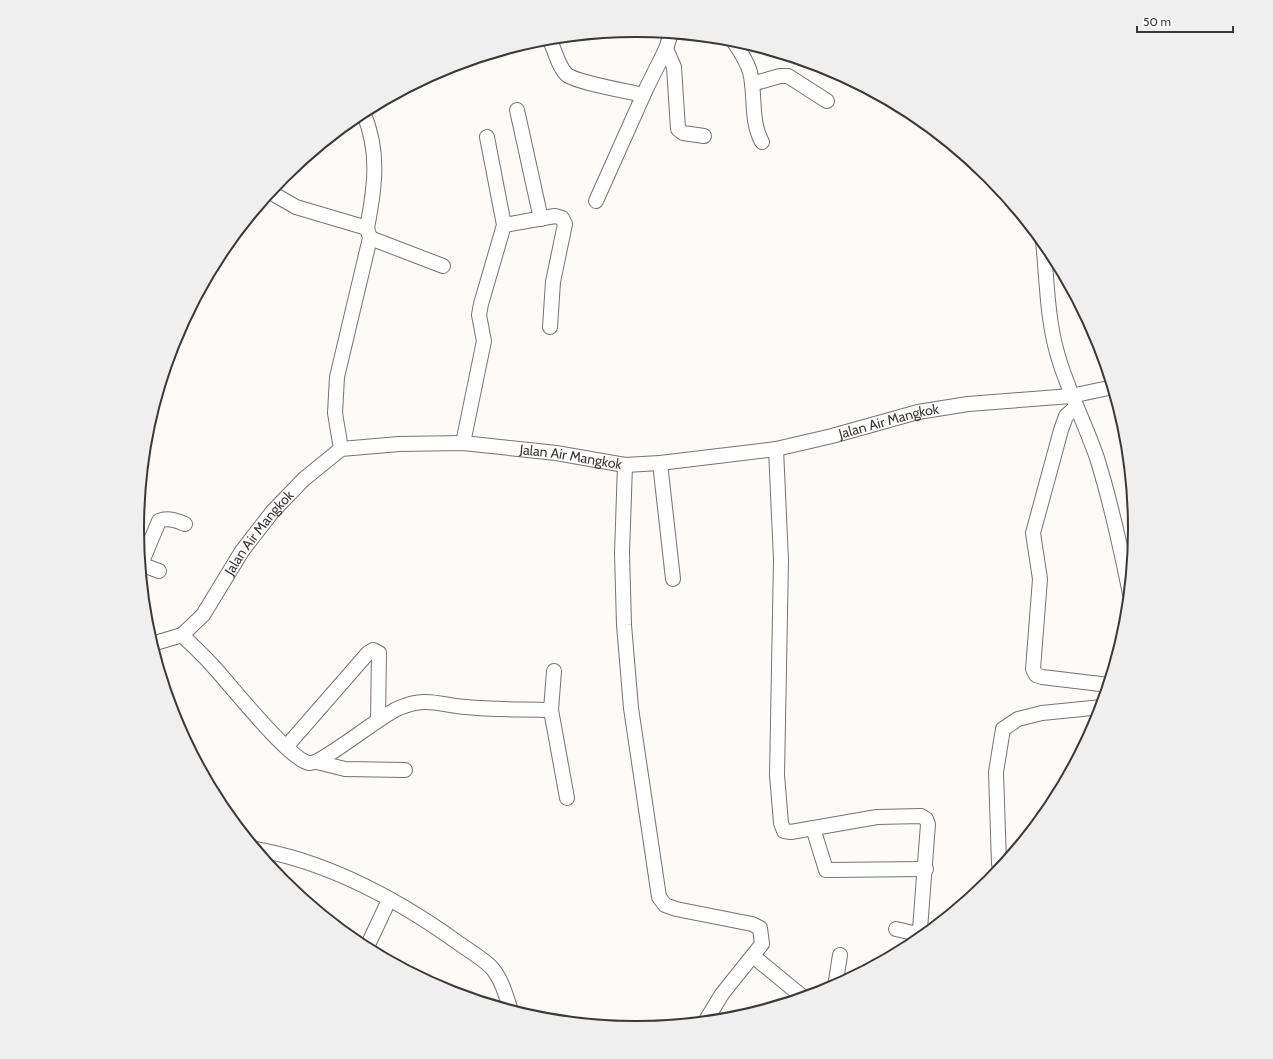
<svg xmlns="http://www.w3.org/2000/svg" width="1273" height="1059" font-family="Cabin,sans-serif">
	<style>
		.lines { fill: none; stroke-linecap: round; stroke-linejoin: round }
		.minor-casing { stroke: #787270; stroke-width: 16 }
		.minor { stroke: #fff; stroke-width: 14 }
		.labels { text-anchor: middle; stroke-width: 4; stroke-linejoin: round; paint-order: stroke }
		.street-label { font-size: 14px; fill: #3b3938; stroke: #fff }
		.rim { fill: none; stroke: #3b3938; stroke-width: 2 }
	</style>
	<rect width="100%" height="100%" fill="#fefaf8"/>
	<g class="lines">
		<g class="minor-casing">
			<g id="minor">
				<path d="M549,39C555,49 558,67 567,75C579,83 627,91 643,95"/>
				<path d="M732,39C738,48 747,61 750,72C756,96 750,120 762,142"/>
				<path d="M666,49L674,67L678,129L683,133L704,136"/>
				<path d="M752,84L780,76H788L827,101"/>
				<path d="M517,110L541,219"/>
				<path d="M363,112C380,151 375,187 367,228"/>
				<path d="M270,192L296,207L367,228L370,238L337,377L335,413L341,449"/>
				<path d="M596,201L647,87L666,49L671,33"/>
				<path d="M504,225L555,216L562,218L565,224L553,282L550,327"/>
				<path d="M370,238L443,266"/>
				<path d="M1043,241C1047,279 1047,320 1058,356C1068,391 1085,423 1097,458C1111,503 1121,549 1130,594"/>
				<path d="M1076,407L1066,416L1061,430L1033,533L1040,579L1033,669L1036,675L1042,677L1109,685"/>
				<path d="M463,443L484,341L479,315L481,304L504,225L487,137"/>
				<path d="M776,449L781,560L777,775L781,823L784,831L791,832L877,817L921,816L926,819L928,824L920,929L922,935L925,936"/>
				<path d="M660,463L673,579"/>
				<path d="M625,465L622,553L624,625L631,708L659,897L665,905L676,909L752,924L760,928L762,944L722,994L705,1022"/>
				<path d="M140,564L159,571"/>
				<path d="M141,564L159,521C168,517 177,521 185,524"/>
				<path d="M182,635C192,645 202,654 212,665C229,683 289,760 309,763C321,765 381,715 399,708C426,696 440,705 466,707C494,710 523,709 551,710"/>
				<path id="s1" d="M152,644L182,635L203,615L242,551L273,511L304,479L341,449L399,444L463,443L556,453L625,465L660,463L776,449L832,436L918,412L968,404L1071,396L1113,387"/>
				<path d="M554,671L551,710L567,798"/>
				<path d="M286,747L368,653L373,650L379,653L378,719"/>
				<path d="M317,762L345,769L405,770"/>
				<path d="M813,828L826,870L926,869"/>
				<path d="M255,849C329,862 397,899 457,942C468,950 482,958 491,967C502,979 506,996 511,1011"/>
				<path d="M999,864L996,772L1003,729L1018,719L1042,713L1102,707"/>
				<path d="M896,929L922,935"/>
				<path d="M366,949L389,900"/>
				<path d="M753,956L804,998"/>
				<path d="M835,987L840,955"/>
			</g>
		</g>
		<use href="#minor" class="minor"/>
	</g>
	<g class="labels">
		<g class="street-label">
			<text dy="5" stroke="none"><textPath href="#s1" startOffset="832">Jalan Air Mangkok</textPath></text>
			<text dy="5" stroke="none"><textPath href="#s1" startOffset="509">Jalan Air Mangkok</textPath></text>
			<text dy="5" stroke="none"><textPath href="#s1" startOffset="160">Jalan Air Mangkok</textPath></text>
		</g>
	</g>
	<path d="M0 0H1273V1059H0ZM144 529a492 492 0 1 1 984 0a492 492 0 1 1-984 0Z" fill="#efefef" fill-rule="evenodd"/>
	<path class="rim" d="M144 529a492 492 0 1 1 984 0a492 492 0 1 1-984 0Z"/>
	<path d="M1137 26v6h96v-6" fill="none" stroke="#3b3938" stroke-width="2"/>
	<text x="1143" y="26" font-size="12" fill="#3b3938" stroke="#ffffff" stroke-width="3" paint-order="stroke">50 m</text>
</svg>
